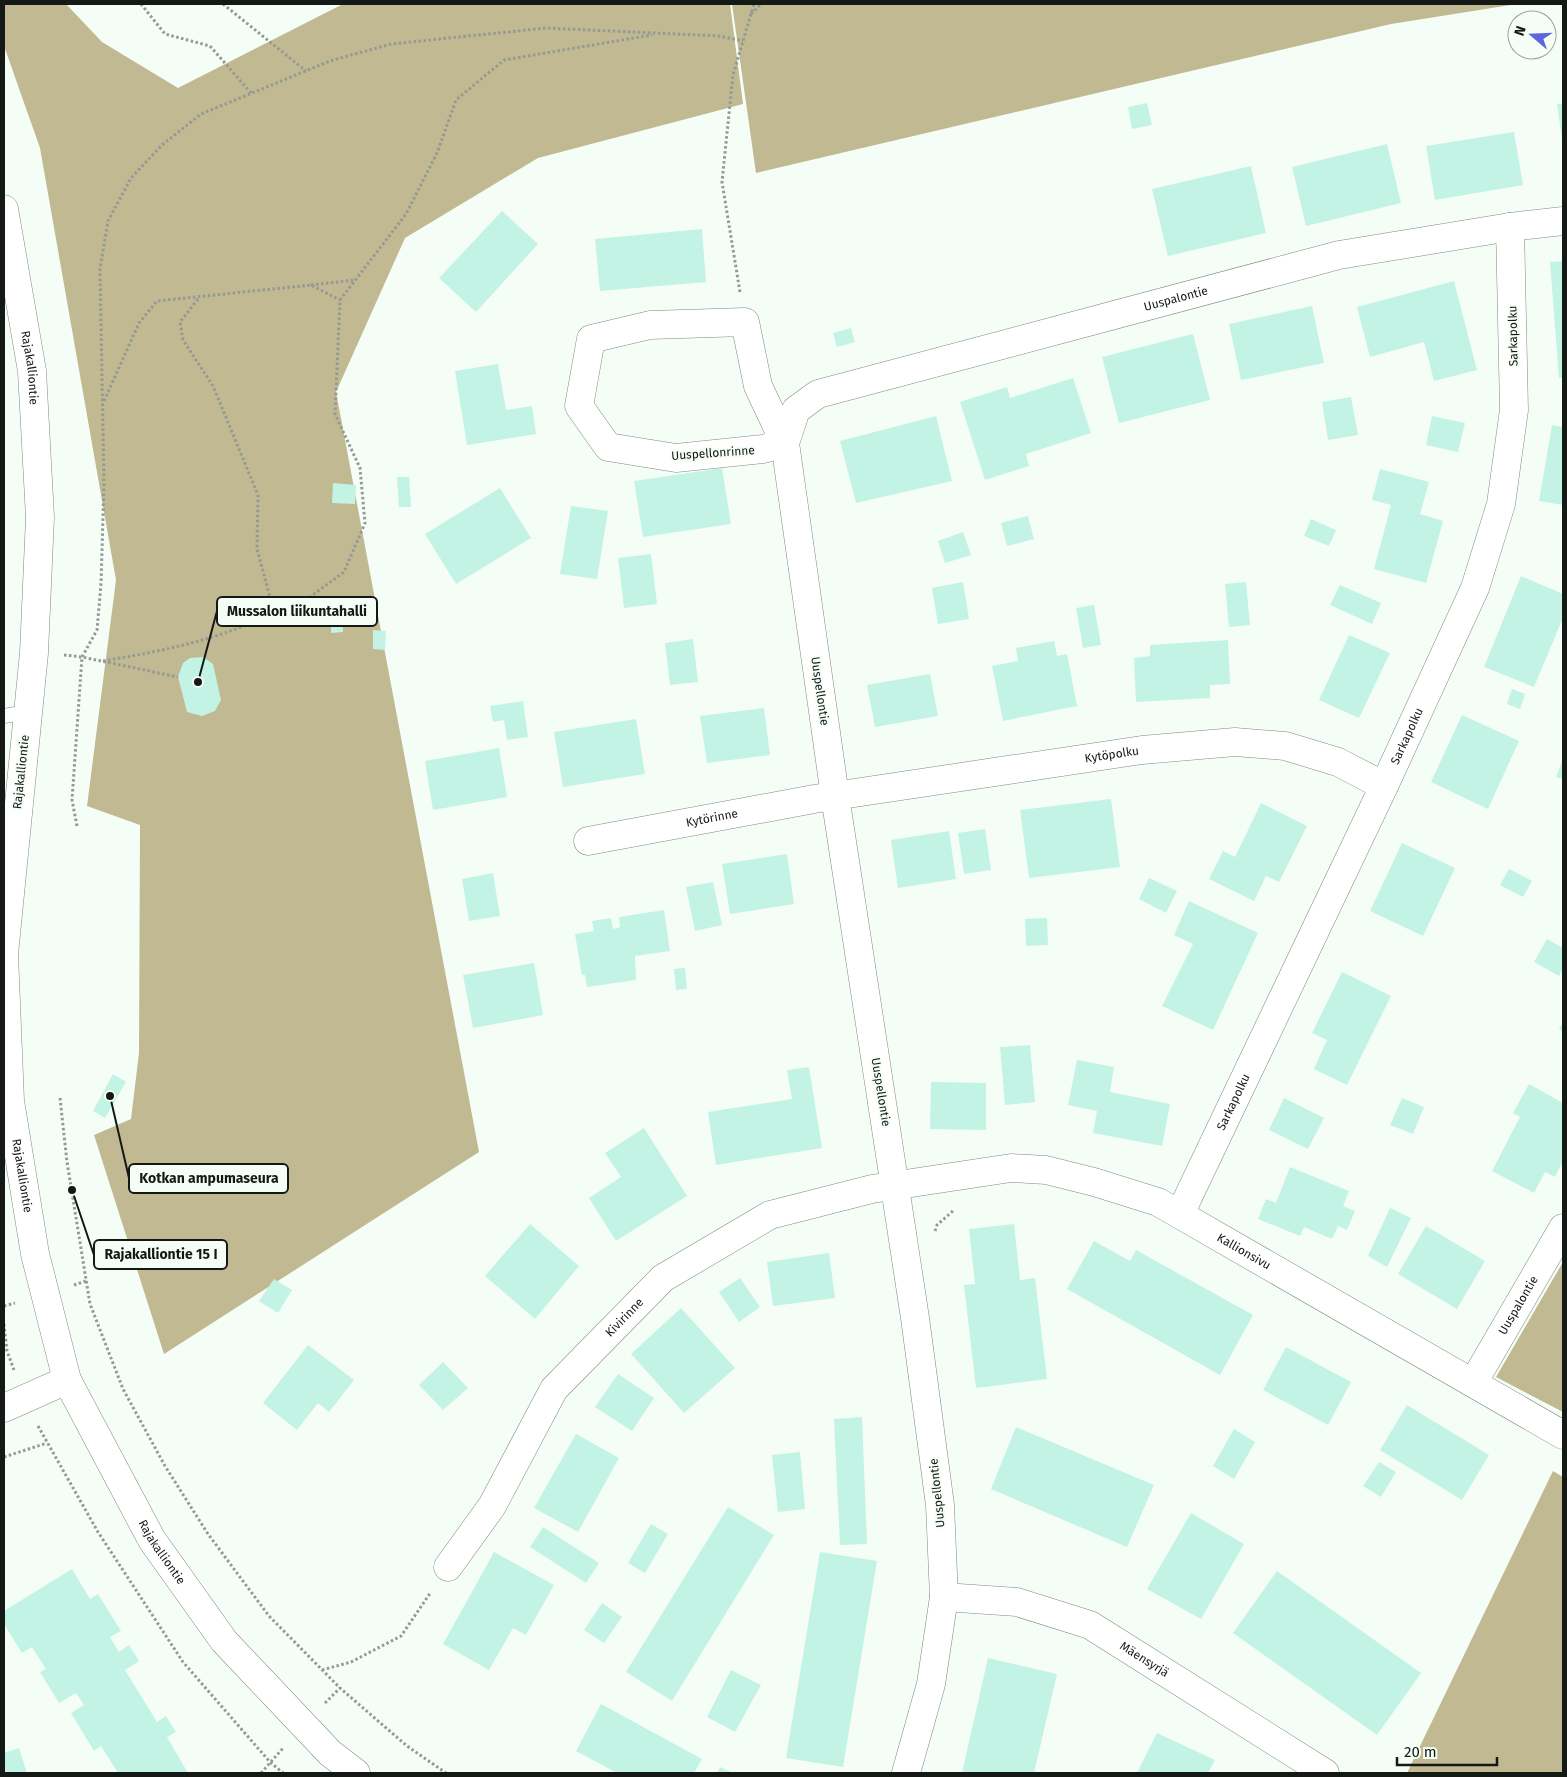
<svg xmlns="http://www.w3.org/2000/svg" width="1567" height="1777" font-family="'Fira Sans',sans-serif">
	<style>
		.forest { fill: #c1b992 }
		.building { fill: #c3f3e4 }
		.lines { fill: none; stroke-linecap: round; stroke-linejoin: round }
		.lane-casing { stroke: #808981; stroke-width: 15 }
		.street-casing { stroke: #808981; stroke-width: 29 }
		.secondary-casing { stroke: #808981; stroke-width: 29 }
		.path { stroke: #939a94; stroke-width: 3; stroke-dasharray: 2.5 2.5; stroke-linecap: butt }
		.lane { stroke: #fff; stroke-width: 14 }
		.street { stroke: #fff; stroke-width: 28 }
		.secondary { stroke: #fff; stroke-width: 28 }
		.labels { text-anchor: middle; stroke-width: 4; stroke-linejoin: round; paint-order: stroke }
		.street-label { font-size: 12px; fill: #151916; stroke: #f5fef6 }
		.leader { fill: none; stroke: #151916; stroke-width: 2 }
		.callout-dot { fill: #151916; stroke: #f5fef6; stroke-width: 2 }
		.callout { fill: #f5fef6; stroke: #151916; stroke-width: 2 }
		.callout-label { font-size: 14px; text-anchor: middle; font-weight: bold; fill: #151916 }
	</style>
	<rect width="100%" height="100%" fill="#f5fef6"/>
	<path class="forest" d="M4,4H66L102,42L178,88L343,4H730L743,104L538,158L405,238L336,392L479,1152L164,1354L94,1135L131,1119L139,1053L140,825L87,806L116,580L40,148L4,46Z
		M732,4H1517L1391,24L756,173Z
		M1563,1262V1412L1496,1377Z
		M1553,1471L1563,1477V1773H1407Z"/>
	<path class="building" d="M1147,103L1152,125L1132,129L1128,107Z
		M1557,104H1563V140H1562Z
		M1514,132L1523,185L1435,200L1426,146Z
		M1387,144L1401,203L1306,226L1292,167Z
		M1251,166L1266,233L1168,256L1152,189Z
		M502,211L538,244L476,312L439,278Z
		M702,229L706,282L600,291L595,239Z
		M1563,261V378H1559L1550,262Z
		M1454,281L1477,370L1434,381L1424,342L1370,357L1357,307Z
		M1312,306L1324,363L1241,380L1229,324Z
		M851,328L855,342L837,347L833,333Z
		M1193,334L1210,400L1119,423L1102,357Z
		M498,364L506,410L532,406L536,434L467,445L455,371Z
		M1073,378L1091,433L1026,454L1029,466L985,480L960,402L1007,387L1010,398Z
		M1351,397L1358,435L1328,440L1322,402Z
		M936,416L952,481L856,503L840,441Z
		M1432,416L1465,423L1458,452L1426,445Z
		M1552,425L1563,427V505L1539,501Z
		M722,468L731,524L643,537L634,481Z
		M1380,469L1429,482L1420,514L1443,521L1426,583L1374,569L1391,505L1372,500Z
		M397,477H409L411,507H399Z
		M333,483L356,485L355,504L332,503Z
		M500,488L531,538L456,584L425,534Z
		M571,506L608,511L597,579L560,574Z
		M1028,516L1034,539L1007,546L1001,523Z
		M1311,519L1336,530L1329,546L1304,536Z
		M963,532L971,555L945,563L938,541Z
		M651,554L657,604L624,608L618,558Z
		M1521,576L1563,594V618L1534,687L1484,667Z
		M963,582L969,619L938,624L932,588Z
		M1246,582L1250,625L1229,627L1225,584Z
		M1340,585L1381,603L1372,624L1330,605Z
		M1094,605L1101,645L1083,648L1076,608Z
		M342,616L343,632L331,633V617Z
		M373,630L386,631L385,650L373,649Z
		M1349,635L1390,653L1359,718L1319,700Z
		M693,639L698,682L670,685L665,643Z
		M1228,640L1230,684L1210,685V698L1136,702L1134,658L1150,656V645Z
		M1054,641L1057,656L1067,654L1077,706L1003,721L992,666L1018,661L1016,648Z
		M203,657L213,664L221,700L215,711L202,716L187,712L178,677L183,663L190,658Z
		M930,674L938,716L875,727L867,685Z
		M1512,689L1525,694L1520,709L1507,704Z
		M523,701L528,737L507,740L504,720L493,722L490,706Z
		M764,708L770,755L707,763L700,716Z
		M1462,715L1519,741L1488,809L1431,782Z
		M636,719L645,774L563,787L554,732Z
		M499,748L507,797L433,810L425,761Z
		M1563,759V779L1556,777Z
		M1111,799L1120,867L1029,878L1020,810Z
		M1261,803L1307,826L1279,882L1266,876L1254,901L1209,879L1223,851L1235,857Z
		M985,829L991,870L964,874L958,833Z
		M949,831L956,879L898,888L891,840Z
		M1402,843L1455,868L1423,936L1370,911Z
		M787,854L794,904L730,914L722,864Z
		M1509,869L1532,881L1523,897L1500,885Z
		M493,873L500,916L469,921L462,879Z
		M1149,878L1177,891L1166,913L1139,899Z
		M713,882L722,925L695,931L686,887Z
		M1189,901L1258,933L1213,1030L1162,1006L1193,944L1174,935Z
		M664,910L670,951L635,956L636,980L587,987L585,975H582L575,934L594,931L592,921L611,918L613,929L620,927L619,917Z
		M1047,918L1048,945L1026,946L1025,919Z
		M1547,939L1563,948V969L1559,976L1534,962Z
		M534,963L543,1015L473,1028L463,975Z
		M685,968L687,989L676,990L674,969Z
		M1342,972L1391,996L1347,1085L1314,1069L1327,1040L1312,1033Z
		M1563,1022V1032L1559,1029Z
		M1030,1045L1035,1102L1005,1105L1000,1047Z
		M1077,1060L1114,1067L1110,1092L1170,1104L1162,1146L1093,1133L1097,1111L1068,1105Z
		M809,1067L822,1148L716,1165L708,1112L792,1099L787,1070Z
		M113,1074L126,1082L105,1118L93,1111Z
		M931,1082L986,1083V1130L930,1129Z
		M1529,1084L1563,1103V1161L1555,1177L1545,1172L1534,1193L1492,1171L1520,1117L1513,1113Z
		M1284,1098L1324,1118L1308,1149L1269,1130Z
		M1402,1098L1424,1107L1413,1134L1390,1125Z
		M644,1128L687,1196L616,1241L589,1198L621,1177L605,1153Z
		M1290,1167L1349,1191L1343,1206L1355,1211L1347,1230L1338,1226L1332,1239L1304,1227L1300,1236L1258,1219L1266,1199L1276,1203Z
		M1390,1208L1411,1218L1387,1267L1368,1256Z
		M530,1224L579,1266L535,1319L485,1276Z
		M1014,1224L1020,1280L1035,1278L1047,1379L976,1388L964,1285L975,1284L969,1229Z
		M1426,1226L1485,1261L1457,1309L1398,1274Z
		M1094,1241L1130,1261L1136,1250L1253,1315L1220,1375L1067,1289Z
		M829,1253L835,1298L773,1306L767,1262Z
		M740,1278L760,1307L739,1322L719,1292Z
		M274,1279L292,1290L278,1313L259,1301Z
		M681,1308L735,1368L684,1413L631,1354Z
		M308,1345L354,1380L329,1412L318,1403L297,1430L263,1403Z
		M1286,1347L1351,1382L1328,1425L1263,1390Z
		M443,1362L468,1388L443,1410L419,1385Z
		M618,1374L654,1398L632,1431L595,1407Z
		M1407,1405L1489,1455L1462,1500L1380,1450Z
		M862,1417L867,1544L840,1545L834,1419Z
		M1016,1427L1154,1485L1127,1547L991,1489Z
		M1234,1429L1255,1442L1234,1479L1213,1466Z
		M576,1434L619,1458L578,1532L534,1508Z
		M800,1452L805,1509L778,1512L772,1455Z
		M1379,1462L1396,1472L1381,1497L1363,1486Z
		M728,1507L774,1535L672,1701L626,1672Z
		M1191,1513L1244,1544L1201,1619L1147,1589Z
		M651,1524L668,1534L645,1573L628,1563Z
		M543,1527L599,1563L586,1583L530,1547Z
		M494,1552L554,1585L526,1635L513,1628L489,1670L443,1644Z
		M820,1552L877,1561L843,1767L786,1758Z
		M72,1569L90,1599L98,1594L121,1631L110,1637L119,1652L129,1645L139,1661L125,1670L157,1722L166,1716L176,1732L167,1737L188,1773H118L101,1746L94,1751L71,1713L84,1705L76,1693L59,1703L40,1672L46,1669L32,1647L22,1653L4,1624V1611Z
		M1277,1571L1421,1673L1377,1735L1233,1633Z
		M602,1603L622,1617L604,1643L584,1630Z
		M988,1658L1057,1674L1034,1773H962Z
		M731,1670L761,1685L735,1732L707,1717Z
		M601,1704L702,1759L694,1773H617L576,1751Z
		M1157,1733L1215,1760L1208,1773H1137Z
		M19,1748L27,1773H4V1753Z
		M720,1767L733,1773H717Z"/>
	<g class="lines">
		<g class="lane-casing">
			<path id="lane" d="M4,716L27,712"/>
		</g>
		<g class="street-casing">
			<g id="street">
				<path d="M745,322L758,386L785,443L763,449L676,458L608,447L579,406L591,339L650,325Z"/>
				<path id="s1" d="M588,841L814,799L1142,750L1235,742L1285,746L1338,762L1384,786"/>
				<path id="s2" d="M1180,1214L1384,786L1475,588L1501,504L1514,410L1510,227"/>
				<path id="s3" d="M1473,1383L1563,1228"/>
				<path id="s4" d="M448,1567L492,1506L554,1389L663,1278L770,1215L872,1189L1011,1168L1046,1170L1094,1182L1158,1202L1563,1435"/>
				<path id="s5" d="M944,1597L1017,1602L1090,1625L1325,1773"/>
				<path id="s6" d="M906,1773L931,1684L944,1597L940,1505L915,1318L835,796L785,443L796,410L818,394L1339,255L1510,227L1563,221"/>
			</g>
		</g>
		<g class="secondary-casing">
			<g id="secondary">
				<path id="s7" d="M4,209L32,371L40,517L34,653L4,954L10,1101L35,1254L67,1380L152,1540L224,1641L330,1753L356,1773"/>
				<path d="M4,1408L67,1380"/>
			</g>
		</g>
		<path class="path" d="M141,4L165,34L210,46L251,93
			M223,4L306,71
			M751,14L761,4
			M311,285L355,280
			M740,292L722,182L733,75L754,4
			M198,299L180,322L183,340L213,386L258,495L257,549L274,612L288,613L344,572L365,523L360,468L335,414L340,300L406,214L437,153L456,100L504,60L652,35
			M104,401L139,323L157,301L311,285L340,300
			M64,655L82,657L178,677
			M103,661C162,651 220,640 274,612
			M77,826L72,800L82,657L97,630L101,584L104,483L100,269L108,221L131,178L162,145L201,114L330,61L391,44L546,28L719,36L743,41
			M60,1098L67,1162L90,1304L123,1389L165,1466L208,1534L269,1616L340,1688L407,1746L446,1773
			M935,1231L937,1225L954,1210
			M74,1285L86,1281
			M4,1306L15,1303
			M4,1324L7,1351L14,1370
			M38,1426L98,1532L183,1662L270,1762L283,1773
			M4,1457L47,1443
			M322,1670L351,1662L401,1636L431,1592
			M325,1703L340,1688
			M261,1773L284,1747"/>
		<use href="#lane" class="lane"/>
		<use href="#street" class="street"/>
		<use href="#secondary" class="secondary"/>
	</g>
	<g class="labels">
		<g class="street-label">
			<text dy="4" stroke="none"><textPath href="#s6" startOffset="1778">Uuspalontie</textPath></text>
			<text transform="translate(1513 336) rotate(-91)" y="4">Sarkapolku</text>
			<text dy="4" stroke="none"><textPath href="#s7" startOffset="161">Rajakalliontie</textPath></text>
			<text transform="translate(713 453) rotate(-4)" y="4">Uuspellonrinne</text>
			<text transform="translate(820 691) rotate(82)" y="4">Uuspellontie</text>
			<text dy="4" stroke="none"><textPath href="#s2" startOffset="529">Sarkapolku</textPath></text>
			<text dy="4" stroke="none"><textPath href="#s1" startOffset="531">Kytöpolku</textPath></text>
			<text transform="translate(21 772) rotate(-84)" y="4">Rajakalliontie</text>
			<text dy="4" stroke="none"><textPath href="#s1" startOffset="126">Kytörinne</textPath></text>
			<text transform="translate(881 1092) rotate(81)" y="4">Uuspellontie</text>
			<text dy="4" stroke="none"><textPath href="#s2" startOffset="124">Sarkapolku</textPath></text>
			<text dy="4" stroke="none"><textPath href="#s7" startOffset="972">Rajakalliontie</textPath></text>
			<text dy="4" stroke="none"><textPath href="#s4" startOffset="984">Kallionsivu</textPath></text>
			<text dy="4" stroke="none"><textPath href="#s3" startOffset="90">Uuspalontie</textPath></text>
			<text dy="4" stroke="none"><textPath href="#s4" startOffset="308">Kivirinne</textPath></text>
			<text transform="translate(937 1493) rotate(-96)" y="4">Uuspellontie</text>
			<text dy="4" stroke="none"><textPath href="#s7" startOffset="1378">Rajakalliontie</textPath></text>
			<text dy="4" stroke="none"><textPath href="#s5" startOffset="214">Mäensyrjä</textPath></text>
		</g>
	</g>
	<path class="leader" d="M198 682L217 611M110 1096L129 1178M72 1190L94 1255"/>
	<g class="callout-dot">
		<circle cx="198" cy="682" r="5"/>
		<circle cx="110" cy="1096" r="5"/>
		<circle cx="72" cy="1190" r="5"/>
	</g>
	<g class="callout">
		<rect x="217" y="597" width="160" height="29" rx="5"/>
		<rect x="129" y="1164" width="159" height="29" rx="5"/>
		<rect x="94" y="1240" width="133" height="29" rx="5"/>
	</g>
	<g class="callout-label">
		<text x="297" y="616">Mussalon liikuntahalli</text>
		<text x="209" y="1183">Kotkan ampumaseura</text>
		<text x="161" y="1259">Rajakalliontie 15 I</text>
	</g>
	<rect width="1567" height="1777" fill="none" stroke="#151916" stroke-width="10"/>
	<g transform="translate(1532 35) rotate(289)"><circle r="24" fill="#f5fef6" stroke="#9ba29c"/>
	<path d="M0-4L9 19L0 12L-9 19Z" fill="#5d66dd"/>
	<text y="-8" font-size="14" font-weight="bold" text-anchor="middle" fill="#151916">N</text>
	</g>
	<path d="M1397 1757v8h100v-8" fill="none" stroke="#151916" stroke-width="2.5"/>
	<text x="1404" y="1757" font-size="15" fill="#151916" stroke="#f5fef6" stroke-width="4" paint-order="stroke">20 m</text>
</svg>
